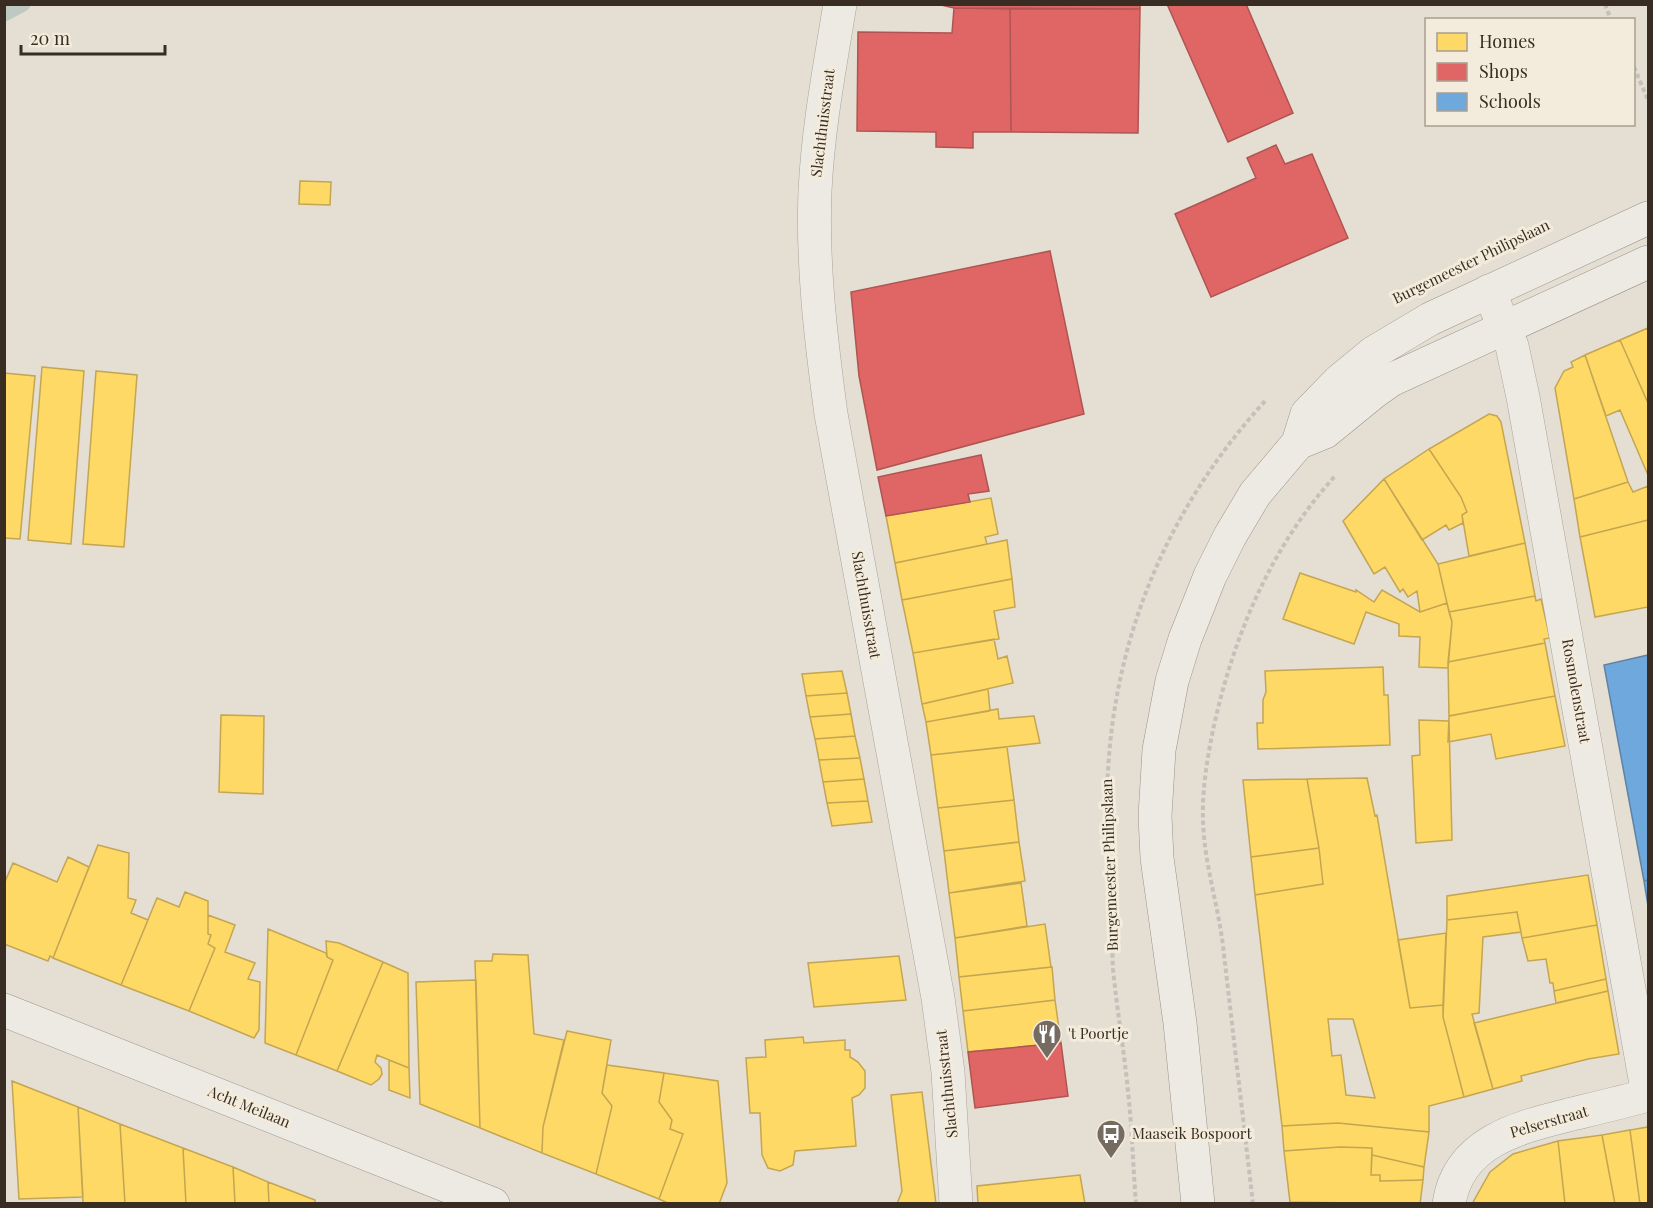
<svg xmlns="http://www.w3.org/2000/svg" width="1653" height="1208" font-family="'Playfair Display',serif">
	<style>
		.homes { fill: #ffd966; stroke: #c4a552; stroke-width: 1.5; fill-rule: evenodd }
		.shops { fill: #e06666; stroke: #ae5552; stroke-width: 1.5 }
		.schools { fill: #6fa8dc; stroke: #5f83a4; stroke-width: 1.5 }
		.lines { fill: none; stroke-linecap: round; stroke-linejoin: round }
		.stream { stroke: #bdc9c1; stroke-width: 15 }
		.street-casing { stroke: #aaa39b; stroke-width: 34 }
		.secondary-casing { stroke: #9a938b; stroke-width: 34 }
		.path { stroke: #c5c1ba; stroke-width: 4; stroke-dasharray: 4.5 3; stroke-linecap: butt }
		.street { stroke: #edeae3; stroke-width: 33 }
		.secondary { stroke: #edeae3; stroke-width: 33 }
		.labels { text-anchor: middle; stroke-width: 6; stroke-linejoin: round; paint-order: stroke }
		.street-label { font-size: 15px; fill: #392d23; stroke: #f3ebdb }
		.poi-label { font-size: 15px; fill: #392d23; stroke: #f3ebdb; text-anchor: start }
	</style>
	<rect width="100%" height="100%" fill="#e4ded3"/>
	<path class="homes" d="M300,181L331,182L330,205L299,204Z
		M1648,328V403L1620,340Z
		M1620,340L1648,403V475L1620,410L1606,416L1585,355Z
		M1585,355L1628,482L1574,499L1555,388L1564,371L1573,367L1571,362Z
		M42,367L84,371L71,544L28,540Z
		M96,371L137,375L124,547L83,544Z
		M4,373L35,376L20,539L4,538Z
		M1489,414L1497,416L1501,422L1525,543L1469,556L1462,515L1467,512L1461,497L1429,449Z
		M1429,449L1461,497L1467,512L1462,515L1463,523L1449,530L1446,525L1422,540L1384,479Z
		M1384,479L1438,564L1447,603L1420,612L1417,591L1408,597L1403,589L1400,592L1385,567L1374,574L1343,521Z
		M1628,482L1633,492L1648,486V520L1580,537L1574,499Z
		M991,498L998,534L985,537L987,544L895,563L886,516Z
		M1648,520V607L1595,617L1580,537Z
		M1007,540L1012,579L902,600L895,563Z
		M1525,543L1535,596L1449,612L1438,564Z
		M1300,573L1356,592V590L1374,602L1382,590L1420,612L1447,603L1452,622L1448,668L1419,667L1420,637L1399,636V624L1366,612L1354,644L1283,619Z
		M1012,579L1015,607L994,611L999,639L913,653L902,600Z
		M1535,596L1536,601L1541,599L1550,638L1544,639L1545,643L1448,662L1452,622L1449,612Z
		M994,639L998,659L1007,656L1013,683L922,704L913,653Z
		M1545,643L1555,696L1449,716L1448,662Z
		M1383,667L1384,695H1388L1390,745L1258,749L1257,723H1263V700L1266,692L1265,671Z
		M842,671L847,693L806,696L802,674Z
		M988,689L990,711L926,722L922,704Z
		M847,693L851,714L810,717L806,696Z
		M1555,696L1565,746L1496,759L1491,734L1448,742L1449,716Z
		M998,709L999,719L1034,716L1040,743L931,755L926,722Z
		M851,714L855,736L815,739L810,717Z
		M221,715L264,716L263,794L219,792Z
		M1419,720L1449,721L1452,840L1416,843L1412,756L1420,755Z
		M855,736L860,758L819,760L815,739Z
		M1007,747L1014,800L938,808L931,755Z
		M860,758L864,779L823,782L819,760Z
		M1367,778L1375,816L1377,815L1410,1008L1443,1005V1017L1464,1097L1429,1106V1132L1338,1123L1282,1126L1255,895L1323,884L1319,848L1307,779ZM1328,1019H1353L1375,1098L1346,1095L1341,1055L1332,1056Z
		M864,779L868,801L827,803L823,782Z
		M1307,779L1319,848L1251,857L1243,780Z
		M1014,800L1019,842L944,851L938,808Z
		M868,801L872,822L832,826L827,803Z
		M1019,842L1025,881L949,893L944,851Z
		M98,845L129,853L128,898L136,900L131,913L148,920L121,985L53,958Z
		M1319,848L1323,884L1255,895L1251,857Z
		M68,857L89,867L53,958L50,956L48,961L4,944V884L13,863L57,882Z
		M1588,875L1597,925L1522,938L1517,912L1447,920V896Z
		M1021,883L1027,926L955,938L949,893Z
		M185,892L208,901V934L211,935L208,944L215,948L189,1011L121,985L157,898L179,907Z
		M1517,912L1521,932L1483,937L1479,1013L1472,1014L1493,1089L1464,1097L1443,1017L1447,920Z
		M208,915L235,925L225,952L255,963L248,979L260,982L259,1030L254,1038L189,1011L215,948L208,944L211,935L208,934Z
		M1045,924L1051,967L959,977L955,938Z
		M1597,925L1606,979L1554,991L1553,983H1550L1546,959L1528,961L1522,938Z
		M268,929L326,953L327,957L333,960L296,1055L265,1043Z
		M1446,933L1443,1005L1410,1008L1398,940Z
		M326,941L339,943L383,962L337,1071L296,1055L333,960L327,957Z
		M493,954L528,955L534,1034L564,1040L543,1127L542,1153L480,1128L475,961H492Z
		M899,956L906,1000L814,1007L808,963Z
		M383,962L408,973L409,1068L377,1055L375,1062L381,1068L382,1074L379,1079L371,1085L337,1071Z
		M1052,967L1055,1000L963,1011L959,977Z
		M1606,979L1608,991L1556,1003L1554,991Z
		M476,980L480,1128L420,1104L416,982Z
		M1608,991L1619,1054L1588,1059L1521,1076L1522,1081L1493,1089L1474,1023Z
		M1055,1000L1061,1043L968,1052L963,1011Z
		M567,1031L611,1040L602,1093L612,1106L596,1174L542,1153L543,1127Z
		M803,1037L804,1043L845,1040V1050H850V1057L858,1062L865,1071V1088L859,1095L852,1098L856,1146L795,1151L793,1165L780,1171L768,1168L762,1155L760,1113H750L746,1058L766,1057L765,1040Z
		M389,1060L409,1068L410,1098L389,1090Z
		M607,1065L664,1073L659,1102L672,1120L670,1129L683,1134L659,1199L596,1174L612,1106L602,1093Z
		M664,1073L718,1081L727,1183L719,1204H670L659,1199L683,1134L670,1129L672,1120L659,1102Z
		M12,1081L78,1107L83,1197L19,1199Z
		M922,1092L936,1204H897L902,1191L891,1095Z
		M78,1107L120,1124L125,1204H83Z
		M1338,1123L1429,1132L1424,1167L1372,1155V1148L1340,1147L1284,1151L1282,1126Z
		M120,1124L183,1148L186,1204H125Z
		M1648,1127V1204H1640L1630,1130Z
		M1630,1130L1640,1204H1615L1602,1135Z
		M1602,1135L1615,1204H1565L1558,1141Z
		M1558,1141L1565,1204H1472L1490,1172L1513,1154Z
		M1340,1147L1372,1148L1371,1175H1380V1181L1423,1180L1420,1204L1290,1202L1284,1151Z
		M183,1148L233,1167L235,1204H186Z
		M1372,1155L1424,1167L1423,1180L1380,1181V1175H1371Z
		M233,1167L268,1182L269,1204H235Z
		M1080,1175L1085,1204H978L977,1186Z
		M268,1182L315,1200V1204H269Z"/>
	<path class="shops" d="M937,4H1140V9L954,8Z
		M1167,4H1246L1293,113L1228,142Z
		M954,8L1010,9L1011,132H973V148L936,147V132L857,131L858,32L952,33Z
		M1010,9H1140L1138,133L1011,132Z
		M1276,145L1285,164L1312,154L1348,238L1211,297L1175,214L1256,178L1247,158Z
		M1050,251L1084,414L877,470L859,376L851,292Z
		M981,455L989,491L968,494L970,502L886,516L878,477Z
		M1061,1043L1068,1096L975,1108L968,1052Z"/>
	<path class="schools" d="M1648,655V880L1644,881L1604,665Z
		M1648,880V906L1644,881Z"/>
	<g class="lines">
		<path class="stream" d="M4,14L23,4"/>
		<g class="street-casing">
			<path id="street" d="M840,4C830,66 818,128 815,191C812,265 821,340 831,414L938,998L948,1072L956,1204
				M1489,291L1512,346L1523,397L1648,1095
				M1449,1204C1458,1141 1520,1127 1572,1114C1597,1108 1623,1102 1648,1095"/>
		</g>
		<g class="secondary-casing">
			<path id="secondary" d="M1298,443L1325,432L1374,392L1391,380L1648,262
				M4,1010L493,1204
				M1198,1204L1180,1023L1157,858L1155,816L1159,750L1172,681L1185,639L1210,576L1230,536L1255,494L1298,443L1307,414L1339,381L1373,353L1430,319L1648,218"/>
		</g>
		<path class="path" d="M1605,4L1611,20
			M1634,67L1648,100
			M1136,1204C1133,1166 1132,1128 1128,1091C1124,1050 1117,1010 1113,969C1111,939 1115,909 1113,879C1111,856 1107,834 1107,811C1106,655 1161,515 1266,400
			M1253,1204C1243,1118 1233,1032 1223,946C1218,904 1204,863 1203,820C1202,790 1207,760 1213,730C1233,637 1271,546 1336,475"/>
		<use href="#street" class="street"/>
		<use href="#secondary" class="secondary"/>
	</g>
	<defs>
		<g id="restaurant-pin" transform="scale(1.5)"><path d="M0 17L-7.5 6A9.5 9.5 0 1 1 7.5 6Z" fill="#756b61" stroke="#f3ebdb"/><path d="M-5-6h1v4h1v-4h1v4h1v-4h1v5L-1.5 .5V6h-2V.5L-5-1ZM5-6V6H3V1.5H1.5Q1.5-4 5-6Z" fill="#fff"/></g>
		<g id="bus-pin" transform="scale(1.5)"><path d="M0 17L-7.5 6A9.5 9.5 0 1 1 7.5 6Z" fill="#756b61" stroke="#f3ebdb"/><path d="M-5-6H5V4H4V6H2V4H-2V6H-4V4H-5ZM-3.5-4V0h7V-4ZM-3.5 1.2v1.5H-2V1.2ZM2 1.2v1.5H3.5V1.2Z" fill="#fff"/></g>
	</defs>
	<g fill-rule="evenodd">
		<use href="#restaurant-pin" x="1047" y="1034"/>
		<use href="#bus-pin" x="1111" y="1134"/>
	</g>
	<g class="labels">
		<g class="street-label">
			<text transform="translate(823 123) rotate(-83)" y="5">Slachthuisstraat</text>
			<text transform="translate(1471 262) rotate(-26)" y="5">Burgemeester Philipslaan</text>
			<text transform="translate(866 605) rotate(80)" y="5">Slachthuisstraat</text>
			<text transform="translate(1576 691) rotate(80)" y="5">Rosmolenstraat</text>
			<text transform="translate(1110 865) rotate(-92)" y="5">Burgemeester Philipslaan</text>
			<text transform="translate(947 1084) rotate(-96)" y="5">Slachthuisstraat</text>
			<text transform="translate(249 1107) rotate(22)" y="5">Acht Meilaan</text>
			<text transform="translate(1549 1122) rotate(-16)" y="5">Pelserstraat</text>
		</g>
		<g class="poi-label">
			<text x="1068" y="1039">'t Poortje</text>
			<text x="1132" y="1139">Maaseik Bospoort</text>
		</g>
	</g>
	<rect width="1653" height="1208" fill="none" stroke="#392d23" stroke-width="12"/>
	<rect x="1425" y="18" width="210" height="108" fill="#f3ebdb" stroke="#a99f91" stroke-width="1.5"/>
	<rect x="1437" y="33" width="30" height="18" fill="#ffd966" stroke="#a99f91" stroke-width="1.5"/>
	<text x="1479" y="48" font-size="18" fill="#392d23">Homes</text>
	<rect x="1437" y="63" width="30" height="18" fill="#e06666" stroke="#a99f91" stroke-width="1.5"/>
	<text x="1479" y="78" font-size="18" fill="#392d23">Shops</text>
	<rect x="1437" y="93" width="30" height="18" fill="#6fa8dc" stroke="#a99f91" stroke-width="1.5"/>
	<text x="1479" y="108" font-size="18" fill="#392d23">Schools</text>
	<path d="M21 45v9h144v-9" fill="none" stroke="#392d23" stroke-width="3"/>
	<text x="30" y="45" font-size="18" fill="#392d23" stroke="#f3ebdb" stroke-width="4.5" paint-order="stroke">20 m</text>
</svg>
